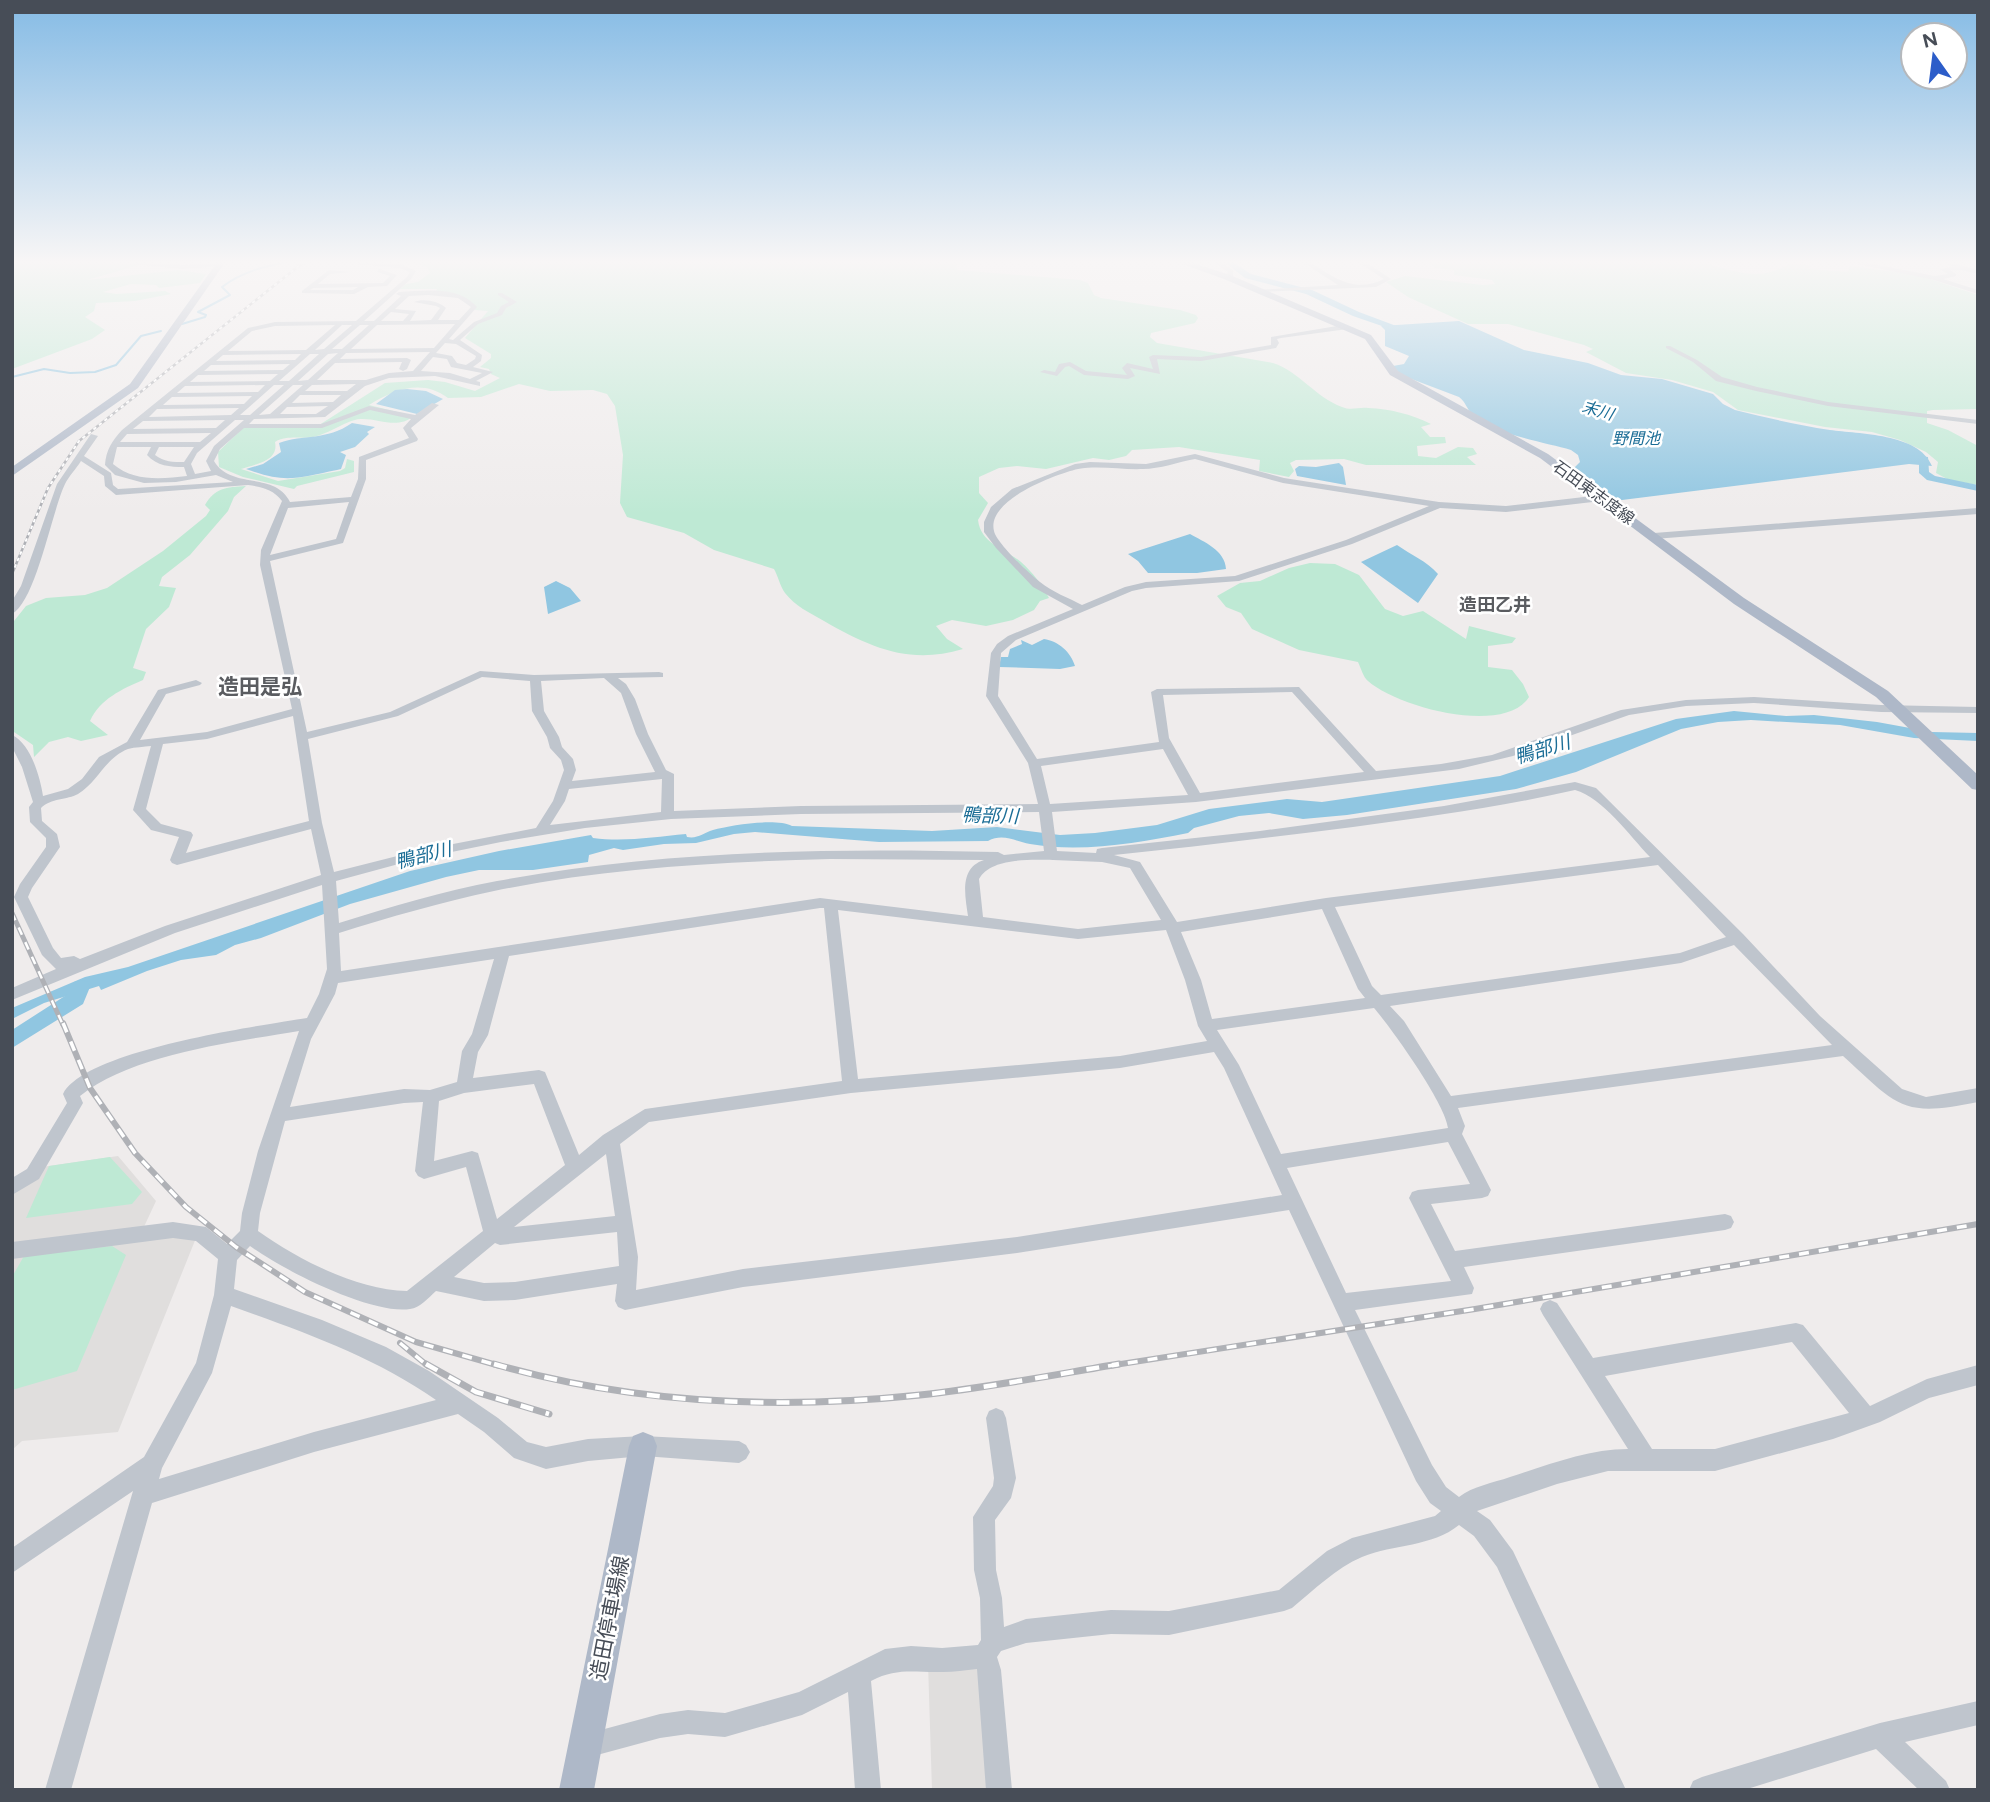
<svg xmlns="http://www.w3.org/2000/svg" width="1990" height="1802" font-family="Figtree,'Noto Sans JP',sans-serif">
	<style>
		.education { fill: #e0dedd }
		.green { fill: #bee9d4 }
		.water { fill: #90c6e1 }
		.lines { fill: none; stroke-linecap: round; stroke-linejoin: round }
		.stream { stroke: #90c6e1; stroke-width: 2 }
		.river { fill: #90c6e1; fill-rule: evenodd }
		.minor { fill: #bfc5cd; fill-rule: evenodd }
		.major { fill: #aeb8c8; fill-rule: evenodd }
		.rail-far3-casing { stroke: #afb1b6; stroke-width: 2.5 }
		.rail-far2-casing { stroke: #afb1b6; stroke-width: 5 }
		.rail-far1-casing { stroke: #afb1b6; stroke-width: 6 }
		.rail-casing { stroke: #afb1b6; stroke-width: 7 }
		.rail-far3 { stroke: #fff; stroke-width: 2; stroke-dasharray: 3.5; stroke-linecap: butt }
		.rail-far2 { stroke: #fff; stroke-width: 2.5; stroke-dasharray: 8; stroke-linecap: butt }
		.rail-far1 { stroke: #fff; stroke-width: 3.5; stroke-dasharray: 10; stroke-linecap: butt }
		.rail { stroke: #fff; stroke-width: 4.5; stroke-dasharray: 13; stroke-linecap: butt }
		.labels { text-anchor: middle; stroke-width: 5; stroke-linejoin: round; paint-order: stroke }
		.far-water-label { font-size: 16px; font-style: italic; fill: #1b6d96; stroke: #fff }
		.far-street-label { font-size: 16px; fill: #474d57; stroke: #fff }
		.far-quarter-label { font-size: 18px; font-weight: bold; fill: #5a5c60; stroke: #fff }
		.water-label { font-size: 19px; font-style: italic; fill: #1b6d96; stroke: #fff }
		.quarter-label { font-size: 21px; font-weight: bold; fill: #5a5c60; stroke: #fff }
		.near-street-label { font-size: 21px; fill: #474d57; stroke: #fff }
	</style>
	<rect width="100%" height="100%" fill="#efecec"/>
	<path class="education" d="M118,1156L156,1201L142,1231L12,1249V1190L42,1167Z
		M182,1233L196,1238L118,1432L22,1441L12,1450V1257Z
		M982,1659L993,1790H932L928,1663Z"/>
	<path class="green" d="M12,261H99L139,265L87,280L178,270L206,274L200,283L159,288L156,285L131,284L103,292L116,294L165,291L171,294L135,301L96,303L94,311L85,317L105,330L92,339L12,369Z
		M408,261H966L956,266L958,270L1080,280L1088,283L1094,295L1101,298L1180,310L1196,315L1198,318L1195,323L1151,333L1150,337L1157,343L1273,363C1300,372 1315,397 1342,407C1351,411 1358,407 1368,408C1390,409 1411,414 1431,424L1421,427L1430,437H1445L1446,443L1417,446L1418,456L1436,458L1458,447L1473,448L1477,454L1467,457L1476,465H1366L1344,459L1296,460L1290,463L1294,471L1289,477L1259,471L1260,460L1179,447L1132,450L1126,456L1109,460L1093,458L1046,469L1017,466L999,468L979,477V493L988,503L978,520C981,544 1004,548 1021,562C1033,573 1041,583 1049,598L1040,601L1034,610L1013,620L986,626L952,620L936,626L947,639L963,649C910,665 871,648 824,621C810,613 795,606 785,593C780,586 778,576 774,569L714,550L684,533L627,517L620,503L623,455L615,406L607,394L593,390L550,391L519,384L481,397L448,398C422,378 393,390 369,405L414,416C396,430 380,418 360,419C347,420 329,434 313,437C301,439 286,435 275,442C279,461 256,464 241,469L278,481L340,471L345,468L347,459L354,461V472L297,486L294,489L243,477L219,467L218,452L243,428L316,427L385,383L428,380L445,382L475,391L500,378L491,374L489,369L480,367L491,358V354L465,338L488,311L475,310V306L460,295L435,293L437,289H400L406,284L418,282L430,273L427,267Z
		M1426,261H1710L1708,264L1715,266C1732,271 1752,277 1770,272C1793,266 1784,260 1812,266L1808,269L1848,272L1850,266L1918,275L1978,295V409L1933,410L1927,411V423L1948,430L1978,446V485L1949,480L1936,473L1938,462L1926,452L1900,440L1872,432L1825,427L1738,410L1713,392L1672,380L1626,373L1586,352L1593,349L1584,345L1508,324H1468L1408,297L1386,282L1405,276L1483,285L1495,284L1492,280L1454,275V270L1435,268Z
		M246,486L234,497L228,511L190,555L162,577L159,586L176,588L169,607L146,629L133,668L146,672L143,680C122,689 100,699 90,721L108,735L81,741L68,737L49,742L34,757L33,745L14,732L12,722L14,621L26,606L46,598L85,595L107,588L163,551L206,516L210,510L205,505C215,488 226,487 246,486Z
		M1310,563L1335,564L1359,575L1385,609L1403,616L1423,611L1466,639L1469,626L1516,638L1512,643L1488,646V667L1512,670L1523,684L1529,697C1504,736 1397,707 1368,681C1363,677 1361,668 1358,662L1299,650L1252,629L1241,613L1226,607L1217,596L1240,583L1260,581L1289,568Z
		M110,1157L142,1192L132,1204L26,1218L49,1166Z
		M112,1246L126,1255L77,1371L12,1390V1277L24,1256Z"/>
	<path class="water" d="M1459,321L1524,350L1588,363L1621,375L1662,379L1713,394L1723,404L1735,410C1767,418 1798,425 1830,430C1858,434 1919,433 1932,466L1909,464L1614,501L1572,470L1580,462L1578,455L1571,450C1544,442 1491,434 1472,414C1466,408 1466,402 1459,397L1401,375L1393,366L1404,364L1409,356L1385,346V330L1381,326Z
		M407,389L426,391L443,399L417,414L376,404L395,390Z
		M352,423L375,427L367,432L369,434L355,447L340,452L346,455L341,469L337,470C297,478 286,484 246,469L263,464L281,452L279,443C304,434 326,441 352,423Z
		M1339,463L1343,467L1346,485L1297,476L1295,469L1299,466L1316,467Z
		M1190,534C1204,542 1225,550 1226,569L1197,573H1148L1138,561L1128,554Z
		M1397,545C1411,555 1427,561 1438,574L1418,603L1361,562Z
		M556,581L570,588L581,601L548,614L544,587Z
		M1044,639C1058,641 1071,652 1075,666L1060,669L999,667L1001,657H1008L1010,649L1022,644L1021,640L1032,645Z
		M1734,711L1786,716L1814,715L1877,722L1932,732L1978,733V741L1914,738L1840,725L1751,720L1718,722L1681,729L1576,772L1516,789L1347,815L1303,819L1269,813L1239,816L1194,828L1188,833C1138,843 1081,853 1030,844C1014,841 1003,833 988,841L879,842L755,832L734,834L696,843L664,844L623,850L614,848L589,855L588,862L533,870H479L446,877L350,904L261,938L235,945L216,955L181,960L147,971L101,990L99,986L44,1003L12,1019V1008L85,977L128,967L410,871L499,851L591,835L593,838C624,842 655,837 686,834L687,837C698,839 703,833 713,830C731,825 776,818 792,826L932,831L997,827L1060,835L1095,833L1157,825L1209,809L1287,799L1322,802L1500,776L1676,719Z"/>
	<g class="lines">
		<path class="stream" d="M182,324L205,317L206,315L198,312L230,295L222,287C243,271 266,266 292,261
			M12,377L44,369L70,373L95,372L116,365L141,336L161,331"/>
		<path class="river" d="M1223,261H1231L1251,274L1312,290L1359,312L1415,333L1408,335L1353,316L1306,294L1245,278Z
			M1908,455L1928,457L1929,472L1935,476L1978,485V491L1927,480L1919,473V462L1904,460V456Z
			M81,980L88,982L90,987L83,1004L12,1048V1030L68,994L74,982Z"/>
		<path class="minor" d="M103,261L182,265L218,264L221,266L182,269Z
			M323,261L401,264L416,271L411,279L364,321H374L401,296L396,294L399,292C425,291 458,285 477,307L449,339L453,340L474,322L497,313L501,306L509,302L498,295V293H502L517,302L506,308L502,315L478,324L460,340L482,355L481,361L473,367L493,372L476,381L480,382V386L435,376L389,378L365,386L325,417L254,419L249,424H321L369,406L415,415L432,403L439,405L411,428L418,439L417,441L366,460V479L343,543L270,561L307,732L390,712L480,671L534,675L659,672L663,673V677L618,678L626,684L635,699L648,734L666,770L674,774V811L801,806L1038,804L1028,763L986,696L991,653L997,644L1008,636L1073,609L1033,587L996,548L984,532V522L991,507L1012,489L1075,464L1090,462L1146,464L1195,454L1284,478L1439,502L1506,506L1601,495L1605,498L1601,501L1506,512L1440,508L1352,544L1239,581L1146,588L1132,591L1016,640L1001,653L998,696L1037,759L1159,742L1151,692L1157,689L1299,687L1376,771L1441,764L1492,755L1621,710L1686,700L1754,697L1881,705L1978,707V713L1881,712L1754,703L1686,706L1629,715L1513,756L1459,769L1196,802L1052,812L1057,851L1096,853L1097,849L1102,848L1260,831L1444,806L1575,782L1596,788L1743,934L1820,1016L1902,1089L1926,1097L1978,1088V1102C1901,1118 1898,1106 1843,1056L1458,1108L1465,1126L1462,1134L1491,1190L1488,1196L1482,1198L1431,1204L1455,1251L1725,1214L1731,1216L1734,1222L1731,1228L1725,1230L1464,1267L1474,1288L1472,1294L1355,1310L1432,1465L1446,1487L1459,1497C1473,1486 1493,1483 1510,1477C1548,1465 1588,1449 1628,1449L1543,1315L1540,1309L1543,1303L1550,1300L1557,1303L1593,1358L1796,1323L1803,1325L1870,1406L1927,1379L1978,1365V1385L1929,1398L1880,1422L1833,1439L1715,1471H1608L1557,1484L1477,1511L1490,1520L1513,1551L1626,1790H1600L1497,1567L1474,1536L1459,1525C1432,1547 1394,1544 1362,1557C1336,1568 1314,1590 1292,1608L1284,1611L1169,1635L1111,1634L1026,1643L1001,1651L997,1657L1001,1670L1012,1790H986L977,1669C965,1670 954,1672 943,1672C915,1673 898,1667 871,1681L881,1790H855L848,1692L802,1715L725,1737L688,1734L660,1738L586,1758L577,1755L574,1746L577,1737L586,1734L660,1714L688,1710L725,1713L799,1692L885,1649L911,1646L942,1648L978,1645L981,1640L980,1598L974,1570L973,1517L993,1486L994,1478L986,1418L989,1411L996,1408L1003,1411L1006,1418L1016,1478L1011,1498L995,1520L996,1570L1002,1598L1004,1627L1026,1619L1111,1610L1169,1611L1279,1590L1327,1551L1352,1538L1435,1516L1441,1511L1430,1503L1416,1481L1289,1210L1017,1253L743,1287L625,1310L618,1307L615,1301L617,1284L515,1300L484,1301L436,1291C428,1298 420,1308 410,1309C371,1315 281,1269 250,1246L237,1260L234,1289L322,1320L386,1347L429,1371L498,1418L527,1442L546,1447L588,1439L643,1436L739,1441L746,1445L750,1452L746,1459L739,1463L643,1456L588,1461L546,1469L514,1458L484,1432L458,1414L314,1452L152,1503L71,1790H45L133,1491L12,1573V1548L144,1457L196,1363L214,1295L218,1259L196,1241L173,1238L12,1259V1242L173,1222L206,1227L227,1244L240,1231L242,1213L258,1151L299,1031C234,1042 132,1054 80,1096L83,1103L39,1179L12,1195V1178L27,1169L67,1103L63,1094C85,1050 258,1026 307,1018L319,994L327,969L322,885L175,933L12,1000V988L56,969L42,955L14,897L20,884L46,847V838L30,822L29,807L33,802L22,767L12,747V735C31,744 40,777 43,796L68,789L82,779L99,757L127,742L158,690L196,680L202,683L200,685L166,694L140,740L207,732L292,709L260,565L261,550L282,501C273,489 262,487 248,485L116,495L105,486L104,476L81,461C76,469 69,476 65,484C52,511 36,601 12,614V601L21,586L57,484L91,434L98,436L84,456L111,473L113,485L118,489L233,482L216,475L176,482L144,483L115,475L105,465C106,450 112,441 122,430L248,328L275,322L356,321L407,277L410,272L400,268ZM428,295L458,298L471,307L459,320H438L446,308C439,301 423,298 414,302L436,306L440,308L431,320L410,321L416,311L395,309L409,296ZM391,312L409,314L403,321H381ZM455,324L434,348L351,349L377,325ZM335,325L306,350L228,351L252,331L275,326ZM342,325H352L324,349L315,350ZM360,325H369L342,349H332ZM445,343L456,344L476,356L475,359L466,365L457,363L452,356L436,353ZM430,352L413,371L389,373L366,380H317L335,363L402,362L399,369L403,371L407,369L411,360L407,358L340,359L346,353ZM338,353L308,380L298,381L328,354ZM301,354L295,360L216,361L223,355ZM310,354H319L289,381H279ZM433,357L447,359L451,367L482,373L470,379L450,373L421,371ZM290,364L283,370L204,371L211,365ZM278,374L270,381L190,382L198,375ZM356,384L347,391H305L312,385ZM265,385L258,392L177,393L185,386ZM274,385H284L250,415H240ZM293,385H303L270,414L259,415ZM300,395H341L333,402L292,403ZM252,396L244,404L163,405L172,397ZM328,406L316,414H280L287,407ZM239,408L231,415L149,417L157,409ZM370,410L411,419L403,428L409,438L359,457L358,479L351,497L290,502C275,471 231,490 214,461L220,449L244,428H322ZM225,420L216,428L133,429L143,421ZM235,420H244L214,446L206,461L211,471L195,474L191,464L197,453ZM211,433L200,442H120L127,434ZM117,447H151L147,455C157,466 170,467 184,467L187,476C162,479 134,482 113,464ZM159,447H194L184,462C173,462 164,462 155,455ZM1195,459L1283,483L1429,506L1346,540L1235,576L1146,582L1125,587L1082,605C1069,598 1052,592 1040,582C1029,574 996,542 994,531C986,500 1056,474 1078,469C1099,465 1122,470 1143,469C1160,469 1178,462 1195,459ZM349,502L336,539L270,555L288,508ZM482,677L530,681L532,711L547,737L550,748L561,760L564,770L553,801L536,828L417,851L334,872L322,823L308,739L398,716ZM604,678L621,693L636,734L655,772L572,781L576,770L573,759L562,747L559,737L544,711L541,681ZM1292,692L1364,772L1200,793L1169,738L1163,695ZM293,716L309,821L186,853L193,835L191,832L161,824L146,809L163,744L207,739ZM151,746L133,810L151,830L179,837L170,860L172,863L177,865L311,829L321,875L165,926L80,959L74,956L61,958L53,948L28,897L32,888L60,847L57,834L42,821L41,808C51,798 67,800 78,794C98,782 105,758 128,749C135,747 144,747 151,746ZM1163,749L1188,795L1050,804L1041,766ZM662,779L661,812L550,825L565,801L569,789ZM1575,790C1603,798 1629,835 1650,857L1326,898L1177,922L1140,862L1114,855C1194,847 1273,837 1353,827C1427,817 1501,807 1575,790ZM1039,812L1044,851L1004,855L998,852C830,848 663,850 497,881C443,891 391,907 339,923L336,881L417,859L501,842L585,828L671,819L801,814ZM830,859L984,860C959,868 965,895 968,916L820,898L341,971L339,933C390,917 442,902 494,891C604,868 717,862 830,859ZM1053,860L1102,862L1130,868L1161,920L1078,929L983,917L979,879C991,857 1032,860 1053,860ZM1658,865L1726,937L1680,953L1381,995L1372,986L1335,907ZM820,908H824L842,1081L645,1109L603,1135L579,1155L545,1072L539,1070L473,1078L478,1052L488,1035L509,956ZM1322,909L1358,989L1365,998L1212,1019L1201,980L1181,932ZM838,910L1078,939L1166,930L1185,980L1198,1026L1207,1041L1120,1056L858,1079ZM1734,945L1832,1045L1451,1096L1404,1021L1390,1006L1681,963ZM494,959L472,1034L462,1051L457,1082L430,1090L404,1089L290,1107L311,1039L335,994L338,983ZM1374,1008C1392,1029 1445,1103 1448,1128L1281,1154L1239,1065L1217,1030ZM1214,1052L1224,1068L1282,1195L1017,1237L743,1269L636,1290L638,1257L620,1144L649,1122L851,1093L1120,1068ZM534,1084L565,1165L497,1219L478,1153L472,1151L434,1161L439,1101L464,1093ZM423,1102L415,1171L418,1176L424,1179L466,1167L483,1231L407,1291C357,1290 299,1260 258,1231L260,1213L285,1121L404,1103ZM1448,1142L1470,1184L1418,1190L1412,1192L1409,1198L1451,1281L1346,1293L1287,1168ZM606,1154L615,1216L514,1227ZM617,1232L619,1266L515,1282L484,1283L454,1277L495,1243L500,1245ZM231,1306C303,1332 373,1356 436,1400L314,1432L159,1479L162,1468L212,1373ZM1792,1342L1849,1413L1715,1449H1652L1605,1376Z
			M1212,261H1219L1233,270V277L1225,278L1228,272Z
			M1301,261H1308C1334,277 1353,294 1384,279L1356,261H1364L1391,279L1376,287L1259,292L1256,290L1338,285Z
			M1843,261H1857L1935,276L1948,274L1940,269L1952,267L1949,265L1952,263L1978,270V274L1962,270H1950L1956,274V276L1943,279L1978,290V294L1934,280Z
			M329,270L351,272L330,274L318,284L383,283L390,276L377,272L379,269L397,275L387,286L368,287L354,294L302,293V291ZM358,287L353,290H310L313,288Z
			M1337,326L1355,328L1281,338L1277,339L1279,343L1276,348L1201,361L1157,359L1160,374L1130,368L1135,376L1128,379L1084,375L1069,366L1065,367L1057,376L1040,372L1044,370L1055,372L1059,364L1070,362L1086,371L1127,375L1122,368L1127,363L1153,369L1149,357L1153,355L1201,357L1271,345V337Z
			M1666,346H1670L1697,360L1722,377L1757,387L1828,402L1978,420V424L1828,406L1756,391L1716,381L1693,362L1666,348Z
			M1978,508V514L1654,539L1649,536L1654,533Z
			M1978,1701V1725L1905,1742L1946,1781L1950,1790H1919L1876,1749L1744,1790H1689L1693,1781L1702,1777L1880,1723Z"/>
		<path class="major" d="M218,261H226L138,388L12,476V467L130,384Z
			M1174,261H1187L1230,275L1371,335L1398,371L1548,454L1744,598L1888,691L1978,775V790L1972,789L1876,697L1734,604L1540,458L1390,375L1365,339L1224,279Z
			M643,1432L653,1436L657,1446L594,1790H559L629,1446L633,1436Z"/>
		<g class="rail-far3-casing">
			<path id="rail-far3" d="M12,574L48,488L79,441L305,261"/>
		</g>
		<g class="rail-far2-casing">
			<path id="rail-far2" d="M12,913L63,1025"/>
		</g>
		<g class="rail-far1-casing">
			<path id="rail-far1" d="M63,1023L90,1088L135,1153L186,1207L236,1247L305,1292L416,1342L500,1366
				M400,1343L428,1366
				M1108,1366L1475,1309L1978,1224"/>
		</g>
		<g class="rail-casing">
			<path id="rail" d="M426,1364L476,1392L549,1414
				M494,1364C633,1404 776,1410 920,1395C986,1388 1053,1375 1119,1364"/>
		</g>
		<use href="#rail-far3" class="rail-far3"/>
		<use href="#rail-far2" class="rail-far2"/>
		<use href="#rail-far1" class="rail-far1"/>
		<use href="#rail" class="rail"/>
	</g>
	<linearGradient id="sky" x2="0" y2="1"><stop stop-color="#85bbe5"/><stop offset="0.51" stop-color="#f8f6f6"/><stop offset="1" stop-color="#f8f6f6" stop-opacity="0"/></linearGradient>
	<rect width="1990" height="514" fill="url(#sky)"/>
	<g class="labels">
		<g class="far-water-label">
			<text transform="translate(1598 410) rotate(16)" y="6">末川</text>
			<text x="1636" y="444">野間池</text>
		</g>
		<g class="far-street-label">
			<text transform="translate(1594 492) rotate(36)" y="6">石田東志度線</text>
		</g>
		<g class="far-quarter-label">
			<text x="1495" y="611">造田乙井</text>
		</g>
		<g class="water-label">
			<text transform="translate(1542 749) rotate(-17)" y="7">鴨部川</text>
			<text transform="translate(990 815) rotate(2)" y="7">鴨部川</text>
			<text transform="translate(423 855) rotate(-14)" y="7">鴨部川</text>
		</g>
		<g class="quarter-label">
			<text x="260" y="694">造田是弘</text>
		</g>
		<g class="near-street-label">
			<text transform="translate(610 1618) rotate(-79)" y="7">造田停車場線</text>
		</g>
	</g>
	<rect width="1990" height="1802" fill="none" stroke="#474d57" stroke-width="28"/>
	<g transform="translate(1934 56) rotate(346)"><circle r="33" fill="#ffffff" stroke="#b5b8bc" stroke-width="2"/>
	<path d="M0-5L12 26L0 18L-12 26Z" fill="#2c5dc9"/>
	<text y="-10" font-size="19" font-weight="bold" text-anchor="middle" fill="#474d57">N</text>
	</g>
</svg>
